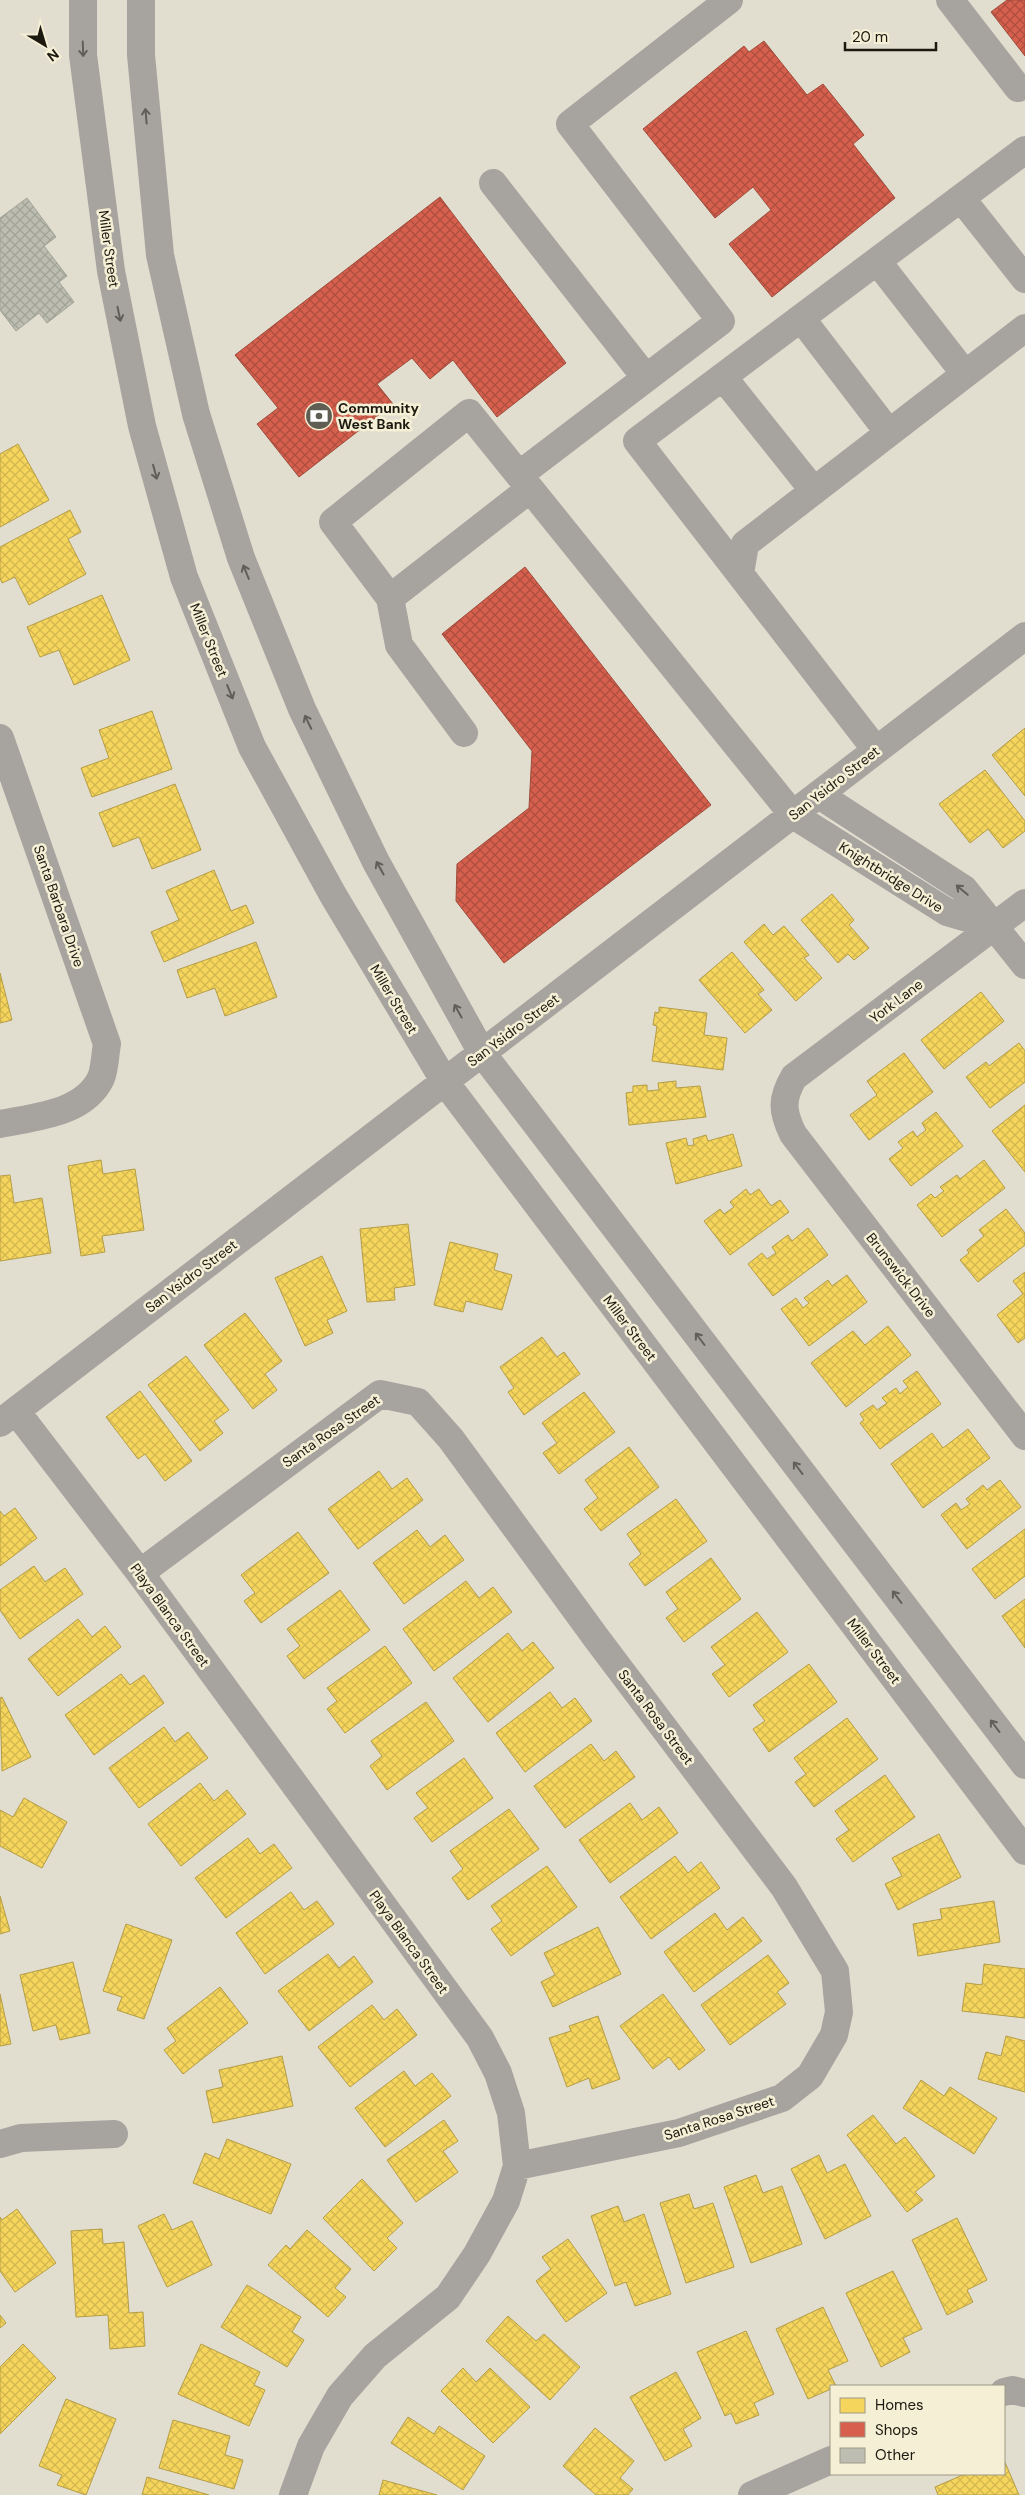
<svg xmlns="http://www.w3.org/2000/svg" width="1025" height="2495" font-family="'DM Sans',sans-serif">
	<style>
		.homes { fill: url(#homes-cross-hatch); stroke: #b49d45 }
		.shops { fill: url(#shops-cross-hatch); stroke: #9e4b3b }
		.building { fill: url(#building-cross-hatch); stroke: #a2a398 }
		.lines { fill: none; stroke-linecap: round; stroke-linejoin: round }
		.minor { stroke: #a7a4a0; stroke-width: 28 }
		.oneway { stroke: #615e58 }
		.labels { text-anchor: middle; stroke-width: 5; stroke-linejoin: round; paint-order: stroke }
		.street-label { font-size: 14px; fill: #1b1910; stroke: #f5efd5 }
		.poi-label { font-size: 14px; font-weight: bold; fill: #1b1910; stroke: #f5efd5; text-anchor: start }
	</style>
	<defs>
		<pattern id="homes-cross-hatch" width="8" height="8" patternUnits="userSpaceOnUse" patternTransform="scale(1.25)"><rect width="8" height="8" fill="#f6d55c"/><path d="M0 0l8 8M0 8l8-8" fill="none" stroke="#d2b64f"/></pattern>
		<pattern id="shops-cross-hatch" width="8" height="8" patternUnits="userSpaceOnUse" patternTransform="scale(1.25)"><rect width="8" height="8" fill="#d6604d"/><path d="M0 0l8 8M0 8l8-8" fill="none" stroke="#ad4e3f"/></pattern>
		<pattern id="building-cross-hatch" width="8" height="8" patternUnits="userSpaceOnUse" patternTransform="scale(1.25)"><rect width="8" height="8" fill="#bdbeb1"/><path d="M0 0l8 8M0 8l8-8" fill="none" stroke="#a2a397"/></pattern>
	</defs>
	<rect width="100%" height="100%" fill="#e1ddcf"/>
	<path class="homes" d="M18,444L49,500L0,527V454Z
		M70,510L81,532L68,539L86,574L29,605L15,577L2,583L0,578V547Z
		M102,595L130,660L74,685L59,650L40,657L27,627Z
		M152,711L172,769L92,797L81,768L109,758L99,730Z
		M1025,728V796L992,755Z
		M985,770L1025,821V831L1003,848L988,829L970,843L939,804Z
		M175,784L201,850L152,869L139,837L113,847L99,813Z
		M214,870L231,911L246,905L254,923L164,962L151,932L179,920L166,891Z
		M832,894L854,920L849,925L869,948L854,960L848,954L838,963L801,920Z
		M764,924L773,935L784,926L809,955L804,958L822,978L796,1001L744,942Z
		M256,942L277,997L225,1016L215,988L187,998L177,970Z
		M732,952L764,990L758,994L772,1010L745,1033L699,980Z
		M0,973L12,1020L0,1023Z
		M981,992L1004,1021L944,1069L921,1040Z
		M659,1007L707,1013L704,1035L727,1038L723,1070L652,1061L657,1026L653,1025L655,1012L659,1013Z
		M1019,1043L1025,1051V1082L990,1108L966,1077L986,1062L989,1066Z
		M904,1053L933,1092L869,1140L850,1115L877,1095L867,1081Z
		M676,1081V1088L700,1086L706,1117L629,1125L626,1093L633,1092V1086L647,1085V1091L659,1090L658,1083Z
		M1025,1105V1172L992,1131Z
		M936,1112L963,1146L911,1186L889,1159L903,1148L898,1142L913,1131L917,1137L926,1130L922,1123Z
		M733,1134L742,1166L676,1184L666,1143L686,1138L688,1146L694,1145L693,1139L706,1135L708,1141Z
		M101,1160L103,1174L135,1169L144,1230L102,1236L105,1252L81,1256L68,1166Z
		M984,1160L1005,1188L942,1237L917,1205L931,1194L935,1198L944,1191L940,1187L957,1175L960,1179Z
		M10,1175L14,1203L42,1198L51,1253L0,1261V1176Z
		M746,1189L750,1195L759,1189L771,1206L780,1200L789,1212L730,1255L704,1221L720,1209L724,1214L734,1207L730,1202Z
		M1006,1209L1025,1233V1245L978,1282L960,1260L969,1253L967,1250L984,1236L979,1230Z
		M408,1224L415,1285L394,1288L395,1300L367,1302L360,1229Z
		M808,1228L828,1255L773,1296L748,1264L762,1253L767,1259L776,1253L772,1247L788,1235L792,1241Z
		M450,1242L498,1254L494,1270L512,1275L502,1310L466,1301L463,1312L434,1305Z
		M322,1256L347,1311L327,1320L333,1333L305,1346L275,1278Z
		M1025,1272V1338L1018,1343L997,1315L1023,1294L1013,1281Z
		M847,1275L867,1302L809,1346L781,1309L796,1298L803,1308L809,1303L804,1298L828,1280L832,1286Z
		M245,1313L282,1361L265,1374L277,1390L253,1409L204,1345Z
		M888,1326L911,1355L846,1407L811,1363L853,1331L865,1345Z
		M542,1337L557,1357L564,1352L580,1374L524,1415L508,1392L514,1388L500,1367Z
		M186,1356L229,1410L214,1421L223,1433L200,1451L148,1385Z
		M917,1371L941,1404L880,1449L860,1423L864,1420L860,1414L873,1405L877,1410L887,1403L882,1398L896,1388L900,1394L908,1387L903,1381Z
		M140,1391L192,1461L165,1481L145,1454L138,1459L106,1417Z
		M584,1392L615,1432L559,1474L543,1453L557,1443L542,1423Z
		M968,1429L990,1458L923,1508L891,1464L932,1433L943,1448Z
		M629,1447L659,1487L601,1531L584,1509L598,1498L585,1480Z
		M379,1471L392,1489L407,1478L423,1500L358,1549L328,1509Z
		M1000,1480L1021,1507L967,1549L941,1515L956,1503L961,1510L970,1504L966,1499L983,1485L987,1490Z
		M676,1499L707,1541L645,1586L629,1564L641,1554L627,1534Z
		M15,1508L37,1538L0,1566V1511L4,1516Z
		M1025,1529V1576L995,1599L972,1569Z
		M417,1530L430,1547L445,1535L464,1560L404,1604L373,1563Z
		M298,1532L329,1573L261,1623L244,1601L255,1593L241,1575Z
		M711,1558L741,1599L684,1642L666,1618L678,1609L666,1592Z
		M34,1566L45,1582L65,1568L83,1594L20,1639L0,1610V1590Z
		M466,1581L479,1598L493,1587L512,1612L434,1671L403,1629Z
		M340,1590L370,1630L304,1679L287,1656L300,1646L287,1629Z
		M1025,1599V1648L1002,1616Z
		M757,1612L788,1652L729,1697L712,1674L725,1665L711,1647Z
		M78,1619L92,1637L105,1626L121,1647L58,1696L28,1659Z
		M508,1633L522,1651L533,1642L554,1668L488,1722L453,1678Z
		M385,1646L412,1683L345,1733L327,1709L337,1701L327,1688Z
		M809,1664L837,1702L769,1752L753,1729L765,1721L753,1705Z
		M121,1674L130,1685L144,1675L164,1703L94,1755L65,1715Z
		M550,1692L562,1708L575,1698L592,1721L525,1772L496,1733Z
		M2,1697L31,1757L2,1771L0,1698Z
		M426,1702L454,1741L387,1790L370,1766L382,1756L371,1741Z
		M847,1718L878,1759L814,1807L795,1782L806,1774L794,1758Z
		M164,1727L175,1742L188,1732L208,1758L139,1808L109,1768Z
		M591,1744L604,1761L616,1751L635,1777L565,1828L534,1786Z
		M464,1758L493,1798L432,1842L414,1818L428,1808L416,1793Z
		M885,1775L915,1817L853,1862L836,1839L849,1830L835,1811Z
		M200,1783L214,1801L227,1790L246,1814L181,1866L148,1824Z
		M24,1798L67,1822L42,1868L0,1846V1810L13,1817Z
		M630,1803L642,1820L659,1807L678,1833L610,1883L579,1840Z
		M509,1809L539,1849L468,1900L452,1878L463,1869L450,1851Z
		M939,1834L961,1877L898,1910L885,1884L902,1876L892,1858Z
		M248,1838L260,1854L274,1844L292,1868L226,1918L195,1878Z
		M675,1856L688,1873L701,1862L720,1888L651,1939L620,1897Z
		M547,1866L577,1907L511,1956L491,1929L502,1921L491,1906Z
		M291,1892L304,1910L317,1901L334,1924L265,1974L236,1933Z
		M0,1896L10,1931L0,1934Z
		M994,1901L1000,1942L918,1956L913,1924L942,1919L940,1909Z
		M715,1913L727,1930L743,1917L762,1941L694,1992L664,1952Z
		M126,1924L172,1940L144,2019L117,2010L122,1997L103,1991Z
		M598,1927L621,1974L553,2007L541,1982L555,1975L544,1953Z
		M328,1954L339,1968L354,1956L373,1982L309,2031L278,1991Z
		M768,1955L789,1983L777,1992L786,2004L730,2045L701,2005Z
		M73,1962L90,2033L60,2040L56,2025L33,2031L20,1975Z
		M984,1964L1025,1969V2018L962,2011L966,1983L982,1985Z
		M220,1987L248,2023L183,2074L164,2050L176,2041L167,2028Z
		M0,1994L11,2044L0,2046Z
		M663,1994L705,2050L679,2070L669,2057L653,2069L620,2026Z
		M372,2005L384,2020L397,2009L417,2035L350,2087L318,2047Z
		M598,2016L620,2079L592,2089L589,2078L567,2087L549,2038L571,2031L569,2026Z
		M1006,2036L1025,2041V2092L978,2079L986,2052L1001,2056Z
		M282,2056L293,2106L213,2123L206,2091L223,2087L219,2070Z
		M404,2071L415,2086L432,2073L451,2096L385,2147L355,2108Z
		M921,2080L944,2096L950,2087L997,2118L974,2154L903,2108Z
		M873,2115L896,2144L905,2137L935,2176L915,2192L923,2200L907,2212L847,2135Z
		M444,2120L458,2141L443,2151L458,2172L416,2202L387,2160Z
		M227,2139L291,2164L271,2214L193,2183L205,2153L219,2159Z
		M819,2155L827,2173L845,2164L871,2216L825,2239L791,2169Z
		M756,2175L763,2193L782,2186L802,2244L751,2263L724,2187Z
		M362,2179L403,2223L387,2238L397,2248L374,2271L323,2218Z
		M689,2194L694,2209L713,2203L734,2267L686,2283L660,2203Z
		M618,2206L624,2222L644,2214L671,2294L635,2306L626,2282L615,2286L591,2216Z
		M17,2209L56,2263L15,2292L0,2271V2217L2,2220Z
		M164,2214L172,2230L192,2221L212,2265L167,2287L138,2226Z
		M957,2218L987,2280L967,2290L973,2302L947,2315L912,2240Z
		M102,2229L103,2244L124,2242L129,2313L143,2312L145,2346L110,2349L108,2315L76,2317L71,2231Z
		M307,2230L351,2269L335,2288L346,2297L328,2317L268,2265L286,2245L290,2249Z
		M568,2239L607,2293L566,2322L536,2281L551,2269L542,2257Z
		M893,2271L922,2329L903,2338L910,2352L881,2367L846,2293Z
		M247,2285L301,2317L292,2332L304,2340L287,2367L221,2327Z
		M823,2307L848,2361L828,2370L836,2386H831V2389L808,2399L776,2329Z
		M0,2315L6,2323L0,2328Z
		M508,2316L536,2341L544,2334L580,2367L550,2400L486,2341Z
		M746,2331L774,2394L754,2403L759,2415L736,2424L731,2413L725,2416L697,2352Z
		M23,2344L56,2378L0,2434V2367Z
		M201,2344L260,2372L254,2385L265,2390L249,2426L178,2394Z
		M463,2368L476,2382L490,2368L530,2407L493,2443L441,2391Z
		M676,2372L701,2418L683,2429L692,2446L665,2461L630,2397Z
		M66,2399L116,2419L86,2495L57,2485L62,2475L39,2466Z
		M408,2417L434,2434L439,2426L485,2456L463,2490L391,2443Z
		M173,2420L230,2436L225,2455L243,2460L234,2489L159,2468Z
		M595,2428L634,2461L620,2478L633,2489L628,2495H596L563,2466Z
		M1004,2460L1019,2495H938L935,2487L965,2474H1004Z
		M147,2477L209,2495H142Z
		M383,2480L437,2495H379Z"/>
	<path class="shops" d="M1007,0H1025V56L991,12Z
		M764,41L807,95L823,84L864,135L853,144L895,198L772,297L729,244L771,210L753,187L715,218L643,129L744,46L749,52Z
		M440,197L566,363L497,417L453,360L430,379L412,358L377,384L393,404L299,477L257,424L278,408L235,355Z
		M525,567L711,805L504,963L456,901L457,864L529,808L532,751L442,634Z"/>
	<path class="building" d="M27,198L56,237L44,246L67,276L59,282L74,302L47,323L39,313L16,331L0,310V218Z"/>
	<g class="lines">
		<path class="minor" d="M83,0V55L111,271L142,426L184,577L252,747L333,895L445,1082L1025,1851
			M141,0V55L160,255L196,414L241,558L302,709L376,862L482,1053L1025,1765
			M729,0L570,124L721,321L519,475L793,815L947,912L995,926
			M950,0L1018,88
			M493,183L646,378
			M961,198L1025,279
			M877,261L965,374
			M801,318L889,433
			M723,377L814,491
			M740,574L637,441L1025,150
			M390,598L530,489
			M464,733L399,645L390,598L333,522L469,413L519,475
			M0,738L107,1044C105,1054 105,1068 101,1078C84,1114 34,1117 0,1124
			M876,750L740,574L745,544L1025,328
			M819,795L964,889L1025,965
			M1025,903L794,1077C781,1099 782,1111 793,1134L1025,1436
			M16,1411L140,1573L480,2038L498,2073L511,2113L517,2166L506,2201L477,2254L448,2297L375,2356L340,2396L311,2446L293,2495
			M0,1423L1025,636
			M140,1573L380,1394L418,1402L451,1439L597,1639L784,1887L835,1971L839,2012L834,2035L810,2076L782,2098L679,2133L517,2166
			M0,2144L21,2138L114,2134
			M1004,2392L1012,2390L1025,2393
			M752,2495L831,2460"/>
	</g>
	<defs><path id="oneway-shaft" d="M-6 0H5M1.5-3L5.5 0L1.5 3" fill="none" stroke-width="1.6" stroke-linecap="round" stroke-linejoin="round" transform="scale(1.25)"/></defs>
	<g class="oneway">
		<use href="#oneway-shaft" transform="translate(83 49) rotate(88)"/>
		<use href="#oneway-shaft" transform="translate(146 116) rotate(-95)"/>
		<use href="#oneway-shaft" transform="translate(119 314) rotate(78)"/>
		<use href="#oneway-shaft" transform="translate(155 472) rotate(75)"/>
		<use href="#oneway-shaft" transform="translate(246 572) rotate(-112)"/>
		<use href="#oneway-shaft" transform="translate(230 692) rotate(68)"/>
		<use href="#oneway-shaft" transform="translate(308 722) rotate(-116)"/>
		<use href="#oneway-shaft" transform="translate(380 868) rotate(-119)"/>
		<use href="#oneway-shaft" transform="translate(962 890) rotate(-140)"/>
		<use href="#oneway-shaft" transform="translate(458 1011) rotate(-119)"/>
		<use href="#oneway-shaft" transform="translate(700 1339) rotate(-127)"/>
		<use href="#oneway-shaft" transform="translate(798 1468) rotate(-127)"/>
		<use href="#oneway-shaft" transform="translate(897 1597) rotate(-127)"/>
		<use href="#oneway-shaft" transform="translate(995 1726) rotate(-127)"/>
	</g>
	<defs>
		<g id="bank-disc" transform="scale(1.4375)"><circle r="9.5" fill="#605e53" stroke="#f5efd5"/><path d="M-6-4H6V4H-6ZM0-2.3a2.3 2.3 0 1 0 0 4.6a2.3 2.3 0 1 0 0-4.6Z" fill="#fff"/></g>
	</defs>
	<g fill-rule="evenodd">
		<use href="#bank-disc" x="319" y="416"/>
	</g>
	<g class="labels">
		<g class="street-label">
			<text transform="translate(109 249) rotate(82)" y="5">Miller Street</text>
			<text transform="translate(209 640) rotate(68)" y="5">Miller Street</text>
			<text transform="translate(834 783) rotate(-38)" y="5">San Ysidro Street</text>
			<text transform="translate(891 877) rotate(32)" y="5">Knightbridge Drive</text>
			<text transform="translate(59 906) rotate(71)" y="5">Santa Barbara Drive</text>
			<text transform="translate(394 999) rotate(59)" y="5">Miller Street</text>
			<text transform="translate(896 1001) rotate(-37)" y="5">York Lane</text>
			<text transform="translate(513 1030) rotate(-37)" y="5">San Ysidro Street</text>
			<text transform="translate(901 1275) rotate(52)" y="5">Brunswick Drive</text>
			<text transform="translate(191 1276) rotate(-37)" y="5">San Ysidro Street</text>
			<text transform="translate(630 1328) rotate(53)" y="5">Miller Street</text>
			<text transform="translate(331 1431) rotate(-35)" y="5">Santa Rosa Street</text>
			<text transform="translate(170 1615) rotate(54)" y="5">Playa Blanca Street</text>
			<text transform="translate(874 1651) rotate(53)" y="5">Miller Street</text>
			<text transform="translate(656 1717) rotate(53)" y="5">Santa Rosa Street</text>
			<text transform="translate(409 1942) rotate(54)" y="5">Playa Blanca Street</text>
			<text transform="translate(719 2118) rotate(-18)" y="5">Santa Rosa Street</text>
		</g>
		<g class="poi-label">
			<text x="338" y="413">Community<tspan x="338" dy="16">West Bank</tspan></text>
		</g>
	</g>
	<rect x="830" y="2385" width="175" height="90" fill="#f5efd5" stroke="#9e9986"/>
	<rect x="840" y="2398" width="25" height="15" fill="#f6d55c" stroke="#9e9986"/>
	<text x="875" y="2410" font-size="15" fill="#1b1910">Homes</text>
	<rect x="840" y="2422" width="25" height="15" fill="#d6604d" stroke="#9e9986"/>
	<text x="875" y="2435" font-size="15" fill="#1b1910">Shops</text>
	<rect x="840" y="2448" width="25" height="15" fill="#bdbeb1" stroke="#9e9986"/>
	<text x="875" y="2460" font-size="15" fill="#1b1910">Other</text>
	<g transform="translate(45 45) rotate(142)" stroke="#f5efd5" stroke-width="4" paint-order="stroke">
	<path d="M0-4L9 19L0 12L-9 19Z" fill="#1b1910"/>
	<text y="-8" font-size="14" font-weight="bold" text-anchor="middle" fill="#1b1910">N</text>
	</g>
	<path d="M845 42v8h91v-8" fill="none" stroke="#1b1910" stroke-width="2.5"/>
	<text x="852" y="42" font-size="15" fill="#1b1910" stroke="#f5efd5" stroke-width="4" paint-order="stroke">20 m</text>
</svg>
